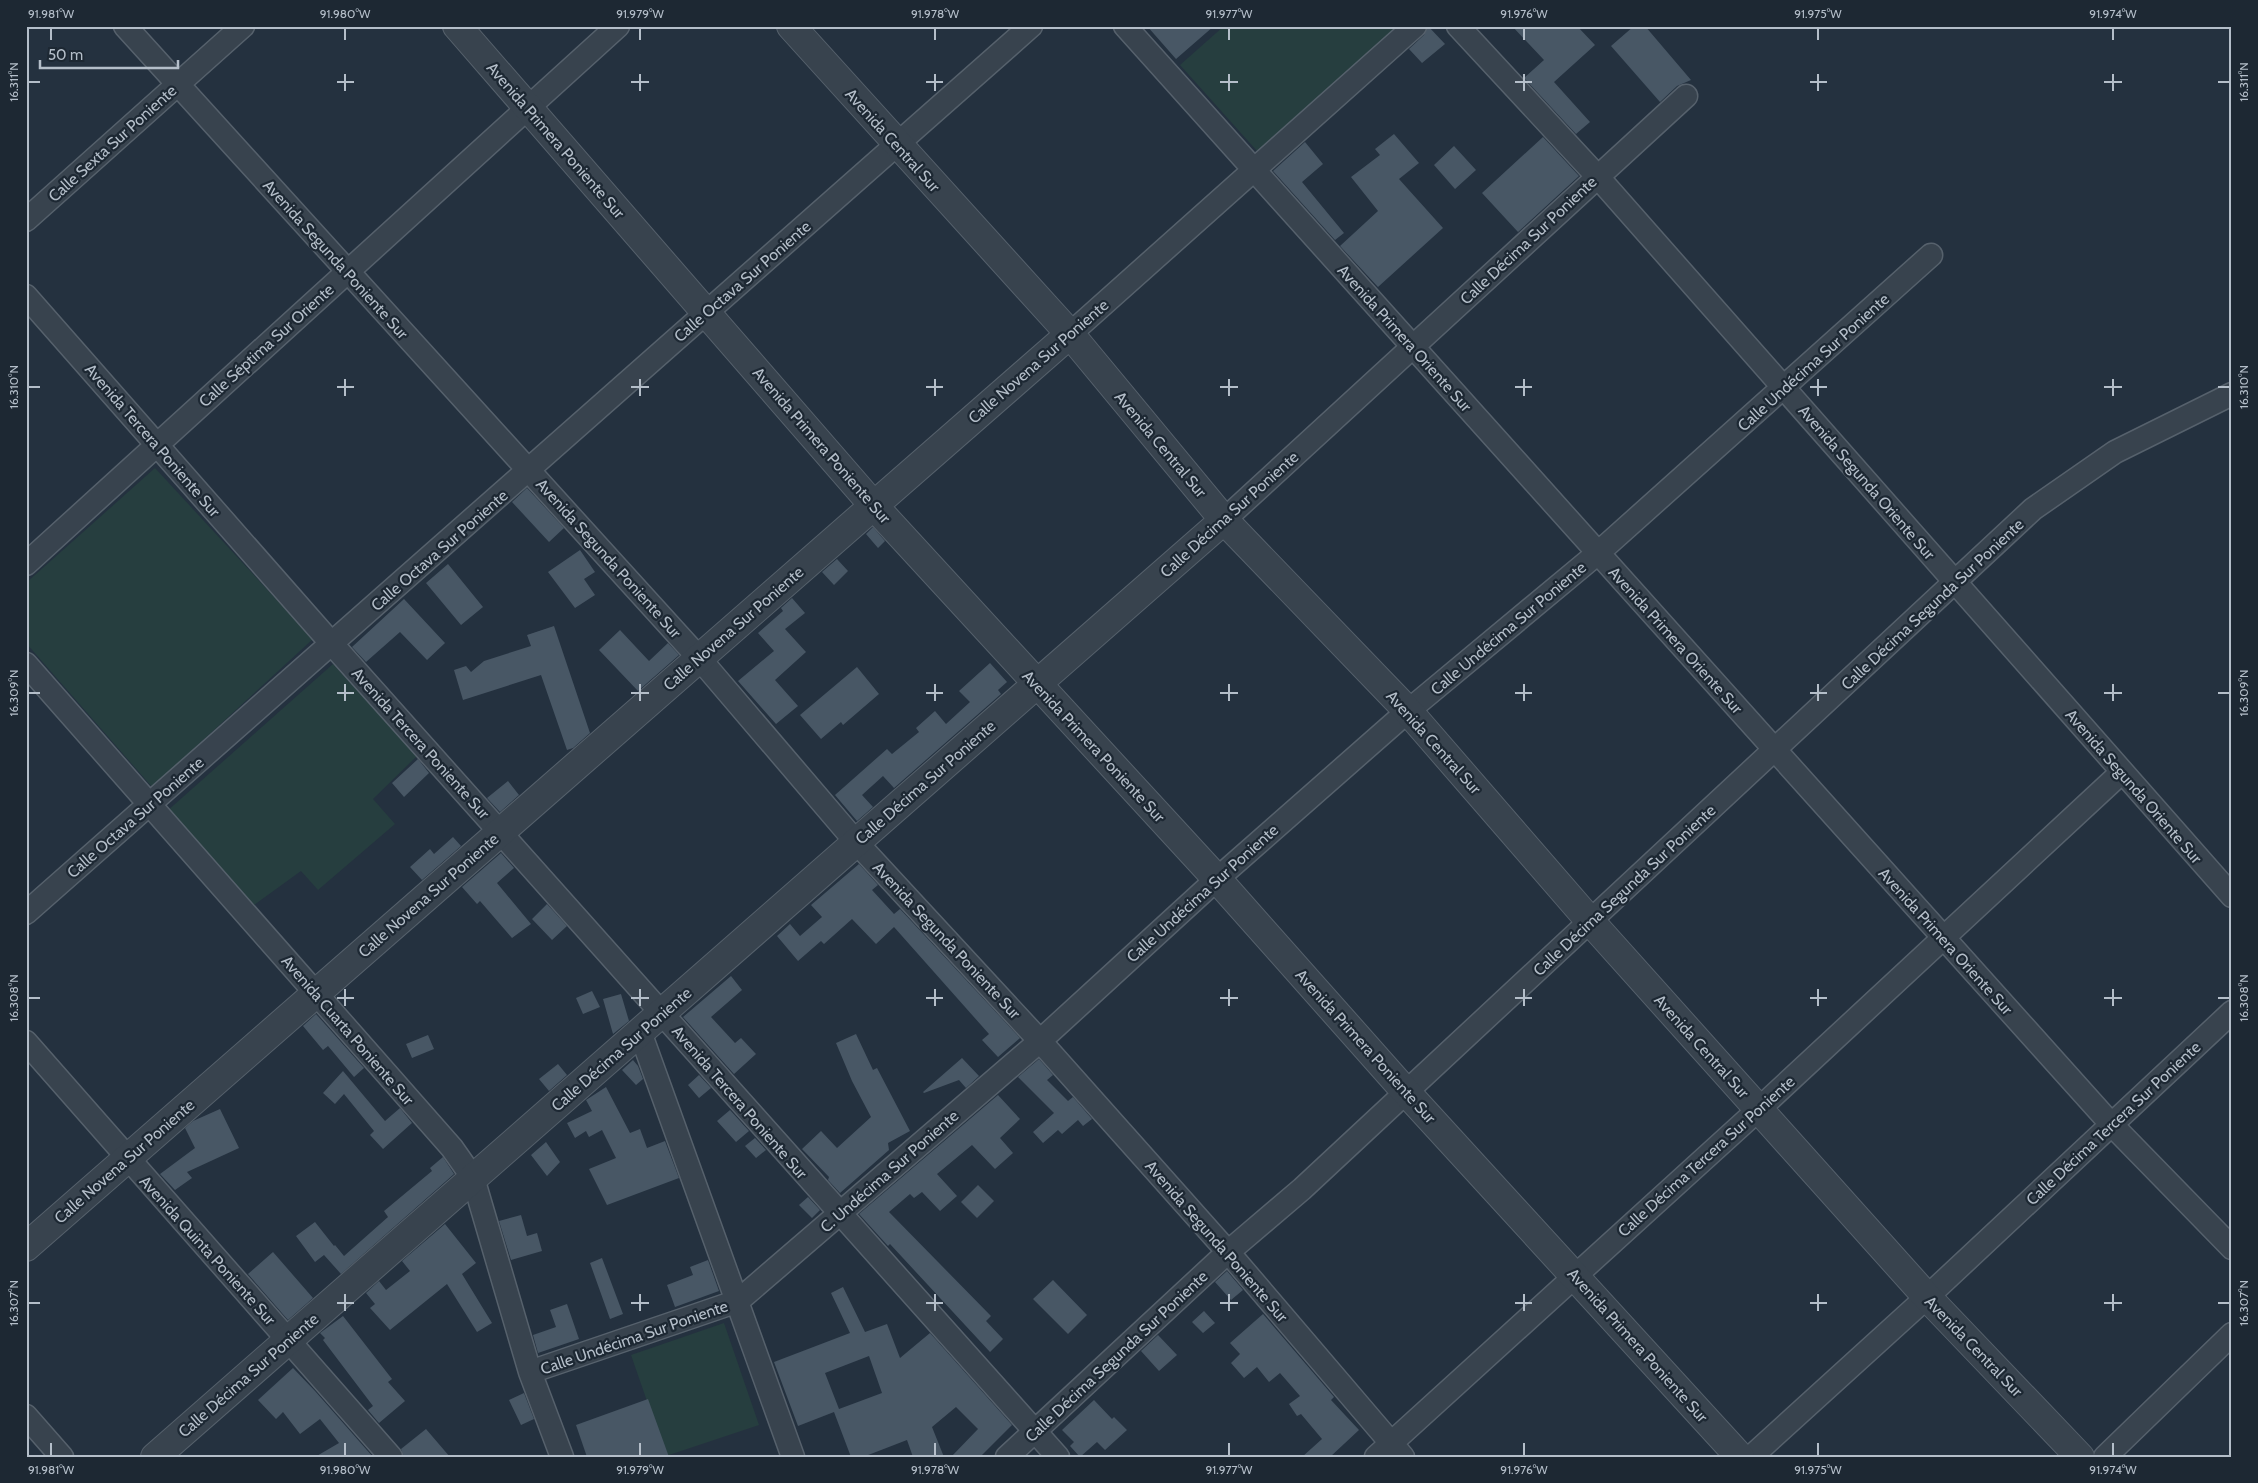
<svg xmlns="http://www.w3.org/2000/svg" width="2258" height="1483" font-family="Cabin,sans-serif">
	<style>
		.green { fill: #263e3f }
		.building { fill: #485765; fill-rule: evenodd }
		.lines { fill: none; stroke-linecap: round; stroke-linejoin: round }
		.minor-casing { stroke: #56616c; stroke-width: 25 }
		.tertiary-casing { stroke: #56616c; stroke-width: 30 }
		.minor { stroke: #38434e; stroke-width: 22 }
		.tertiary { stroke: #38434e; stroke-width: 28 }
		.ticks { fill: none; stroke: #b4bec9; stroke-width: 2 }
		.labels { text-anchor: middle; stroke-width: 4.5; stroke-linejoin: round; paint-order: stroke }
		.street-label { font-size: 16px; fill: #b4bec9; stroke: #1d2833 }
		.neatline { fill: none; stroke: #b4bec9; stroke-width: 2 }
		.ticks-label { font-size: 12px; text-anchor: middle; fill: #b4bec9 }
	</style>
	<rect width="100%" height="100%" fill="#24313f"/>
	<path class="green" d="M1224,26H1399L1257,151L1180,65Z
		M155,468L313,639L152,787L26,643V583Z
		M333,664L417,756L373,799L395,824L318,890L301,871L250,908L166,812Z
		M724,1323L759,1425L666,1456L631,1355Z"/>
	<path class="building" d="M1147,26H1214L1176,59Z
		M1428,26L1445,44L1422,63L1409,49L1424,35Z
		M1512,26H1577L1595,45L1554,82L1590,122L1576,134L1524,78L1544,60Z
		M1634,26H1645L1691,80L1677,86L1660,102L1611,46Z
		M1394,134L1419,163L1399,179L1443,228L1378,287L1340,246L1378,211L1351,177L1380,155L1375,149Z
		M1543,137L1579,176L1518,232L1482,193Z
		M1305,142L1323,164L1302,182L1344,233L1335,240L1273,171Z
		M1454,146L1476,170L1455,189L1434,165Z
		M527,488L564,528L549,542L512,502Z
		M873,527L885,541L878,548L866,534Z
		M580,550L595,572L584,579L595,595L575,608L548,572Z
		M837,559L848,571L834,585L822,572Z
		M448,564L483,607L461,625L426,583Z
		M792,598L805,613L785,629L806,652L775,680L798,706L776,724L738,681L774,651L758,633L783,611L781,608Z
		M404,599L445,643L427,660L400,632L366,662L352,647Z
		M554,626L590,733L573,748L567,750L541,675L463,700L454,670L466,666L471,672L484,661L531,646L527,635Z
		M620,630L649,661L668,643L679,655L638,691L599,650Z
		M990,663L1007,682L998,690L1001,694L894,788L883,776L862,795L873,807L857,821L835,795L887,749L892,754L919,732L916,728L935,711L946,724L970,702L959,691Z
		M857,667L879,694L843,725L841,722L821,739L800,715Z
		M418,759L429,773L404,797L392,783Z
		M508,781L519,795L500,812L487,798Z
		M453,837L461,846L422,880L410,867L430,849L434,854Z
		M501,853L514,868L497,883L531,924L512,938L480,901L477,904L462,887Z
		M859,864L878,885L872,890L894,914L900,909L1020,1038L998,1057L982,1040L989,1034L894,927L876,944L852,919L824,944L821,941L798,961L777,936L790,924L800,936L822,917L811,905Z
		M547,904L567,926L552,940L532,919Z
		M731,976L742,990L711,1017L735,1043L741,1038L756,1054L734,1074L683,1017Z
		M592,991L600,1007L583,1014L576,998Z
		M621,994L629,1021L613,1034L603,999Z
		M316,1014L364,1068L354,1077L328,1046L323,1050L303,1026Z
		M856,1034L873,1070L877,1068L910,1131L888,1143L889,1150L840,1193L828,1180L829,1177L802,1149L821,1131L837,1148L871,1117L852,1081L836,1043Z
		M428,1035L434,1049L412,1058L406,1044Z
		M962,1058L979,1076L966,1088L959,1080L924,1093L923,1092Z
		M1039,1059L1053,1075L1047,1080L1068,1101L1073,1097L1092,1119L1083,1126L1078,1120L1062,1134L1058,1130L1043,1143L1033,1132L1054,1113L1018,1077Z
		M633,1060L638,1066L643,1079L636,1085L622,1070Z
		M558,1064L567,1075L549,1091L539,1079Z
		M343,1071L385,1121L400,1108L412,1123L383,1149L370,1135L374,1131L344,1094L335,1104L323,1093Z
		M699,1075L711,1088L699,1098L688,1085Z
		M606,1087L630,1133L640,1129L647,1148L665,1141L679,1178L607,1205L589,1169L616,1158L602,1130L589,1137L586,1131L575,1138L567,1123L592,1111L586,1100Z
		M998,1095L1020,1119L1000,1138L1013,1153L995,1169L972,1145L937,1174L957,1196L940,1211L922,1192L914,1198L910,1194L889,1212L991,1316L986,1321L1003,1339L990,1352L890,1244L888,1246L859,1214Z
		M220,1109L239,1148L187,1172L192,1178L175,1190L160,1174L195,1148L185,1128L193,1121Z
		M730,1110L749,1131L736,1142L717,1121Z
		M755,1138L766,1150L756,1158L745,1146Z
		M546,1142L560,1162L547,1176L531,1155Z
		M443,1157L454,1174L341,1274L324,1255L315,1262L296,1236L315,1222L334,1246L335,1245L344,1256L388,1217L384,1211L432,1171L430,1168Z
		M978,1185L994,1201L977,1218L961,1202Z
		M808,1197L820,1210L812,1218L799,1205Z
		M521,1215L527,1236L537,1233L542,1251L511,1260L499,1221Z
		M445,1224L476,1263L462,1274L492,1323L477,1332L447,1284L390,1330L370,1308L375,1304L366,1293L379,1281L386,1290L410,1271L402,1261Z
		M273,1252L313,1298L288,1320L248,1274Z
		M602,1258L623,1314L610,1319L590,1263Z
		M708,1260L719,1291L675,1307L667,1285L693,1275L690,1267Z
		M1227,1271L1243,1290L1231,1300L1215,1282Z
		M1053,1280L1087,1315L1068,1334L1033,1299Z
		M843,1287L865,1332L887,1324L900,1358L930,1333L1012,1425L980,1457H951L978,1429L956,1407L932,1427L944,1457H913L907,1440L863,1457H851L834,1412L798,1426L774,1362L850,1333L831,1293ZM869,1356L882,1393L839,1409L825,1373Z
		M567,1304L579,1339L538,1353L533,1335L556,1327L550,1310Z
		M1204,1311L1215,1323L1203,1333L1192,1322Z
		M1263,1314L1334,1397L1331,1400L1359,1430L1330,1457H1302L1322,1439L1301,1414L1297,1416L1289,1404L1300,1396L1280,1373L1269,1382L1257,1367L1244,1378L1231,1363L1240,1354L1230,1343Z
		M343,1316L392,1379L388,1382L405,1401L379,1423L368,1410L373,1406L323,1340L325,1338L320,1333Z
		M1158,1335L1177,1355L1159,1371L1141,1351Z
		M293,1368L315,1391L373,1457H315L339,1443L320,1419L300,1434L283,1412L276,1419L258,1400Z
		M524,1393L534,1419L521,1425L509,1400Z
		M648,1399L669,1457H587L576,1425Z
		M1094,1400L1112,1419L1114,1417L1127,1430L1105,1450L1097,1442L1080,1457L1070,1446L1074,1442L1062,1430Z
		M426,1429L450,1457H404L401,1449Z"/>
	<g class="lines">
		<g class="minor-casing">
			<path id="minor" d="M125,26L699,658L856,842L1040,1041L1228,1252L1403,1457
				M1125,26L2111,1124L2232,1248
				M1458,26L1597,176L2232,896
				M26,220L243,26
				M26,296L332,644L1058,1457
				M1070,334L1415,26
				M1224,520L1686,96
				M26,564L618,26
				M26,664L452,1148L473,1178L530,1372L562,1457
				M26,913L1031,26
				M640,1032L793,1457
				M26,1042L391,1457
				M530,1372L738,1301L1040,1041L1217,879L1408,711L1598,553L1931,255
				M26,1416L62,1457
				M1007,1457L1228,1252L1302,1189L2033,509L2115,452L2232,394
				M1376,1457L1759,1109L2122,772
				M1751,1457L1927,1297L2232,1012
				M2105,1457L2232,1334"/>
		</g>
		<g class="tertiary-casing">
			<path id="tertiary" d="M457,26L874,506L1217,879L1406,1092L1740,1457
				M791,26L1070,334L1224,520L1408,711L1590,921L1927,1297L2080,1457
				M26,1247L1070,334
				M155,1457L1224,520"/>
		</g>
		<use href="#minor" class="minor"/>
		<use href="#tertiary" class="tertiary"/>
	</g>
	<path class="ticks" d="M51,28V40M345,28V40M640,28V40M935,28V40M1229,28V40M1524,28V40M1818,28V40M2113,28V40M345,74V91M640,74V91M935,74V91M1229,74V91M1524,74V91M1818,74V91M2113,74V91M28,82H40M337,82H354M631,82H649M926,82H943M1220,82H1238M1515,82H1532M1810,82H1827M2104,82H2122M2218,82H2230M345,379V396M640,379V396M935,379V396M1229,379V396M1524,379V396M1818,379V396M2113,379V396M28,387H40M337,387H354M631,387H649M926,387H943M1220,387H1238M1515,387H1532M1810,387H1827M2104,387H2122M2218,387H2230M345,684V701M640,684V701M935,684V701M1229,684V701M1524,684V701M1818,684V701M2113,684V701M28,693H40M337,693H354M631,693H649M926,693H943M1220,693H1238M1515,693H1532M1810,693H1827M2104,693H2122M2218,693H2230M345,989V1006M640,989V1006M935,989V1006M1229,989V1006M1524,989V1006M1818,989V1006M2113,989V1006M28,998H40M337,998H354M631,998H649M926,998H943M1220,998H1238M1515,998H1532M1810,998H1827M2104,998H2122M2218,998H2230M345,1294V1311M640,1294V1311M935,1294V1311M1229,1294V1311M1524,1294V1311M1818,1294V1311M2113,1294V1311M28,1303H40M337,1303H354M631,1303H649M926,1303H943M1220,1303H1238M1515,1303H1532M1810,1303H1827M2104,1303H2122M2218,1303H2230M51,1443V1456M345,1443V1456M640,1443V1456M935,1443V1456M1229,1443V1456M1524,1443V1456M1818,1443V1456M2113,1443V1456"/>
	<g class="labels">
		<g class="street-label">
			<text transform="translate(556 140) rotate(49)" y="6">Avenida Primera Poniente Sur</text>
			<text transform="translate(893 140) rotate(48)" y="6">Avenida Central Sur</text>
			<text transform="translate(112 143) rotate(-42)" y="6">Calle Sexta Sur Poniente</text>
			<text transform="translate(1528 240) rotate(-43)" y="6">Calle Décima Sur Poniente</text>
			<text transform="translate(336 259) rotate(48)" y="6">Avenida Segunda Poniente Sur</text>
			<text transform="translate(742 281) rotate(-41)" y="6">Calle Octava Sur Poniente</text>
			<text transform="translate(1405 338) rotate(48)" y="6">Avenida Primera Oriente Sur</text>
			<text transform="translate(266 345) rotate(-42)" y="6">Calle Séptima Sur Oriente</text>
			<text transform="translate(1038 361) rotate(-41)" y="6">Calle Novena Sur Poniente</text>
			<text transform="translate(1813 362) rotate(-42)" y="6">Calle Undécima Sur Poniente</text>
			<text transform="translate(153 440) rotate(49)" y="6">Avenida Tercera Poniente Sur</text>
			<text transform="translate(1161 444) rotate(50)" y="6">Avenida Central Sur</text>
			<text transform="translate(822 445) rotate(49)" y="6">Avenida Primera Poniente Sur</text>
			<text transform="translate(1867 482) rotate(49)" y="6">Avenida Segunda Oriente Sur</text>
			<text transform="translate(1229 514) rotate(-42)" y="6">Calle Décima Sur Poniente</text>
			<text transform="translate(439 550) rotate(-41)" y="6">Calle Octava Sur Poniente</text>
			<text transform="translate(609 558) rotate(48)" y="6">Avenida Segunda Poniente Sur</text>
			<text transform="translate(1932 604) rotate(-43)" y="6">Calle Décima Segunda Sur Poniente</text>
			<text transform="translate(733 628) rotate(-41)" y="6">Calle Novena Sur Poniente</text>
			<text transform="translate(1508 628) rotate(-40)" y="6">Calle Undécima Sur Poniente</text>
			<text transform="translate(1676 640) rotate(48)" y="6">Avenida Primera Oriente Sur</text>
			<text transform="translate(1434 742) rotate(48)" y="6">Avenida Central Sur</text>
			<text transform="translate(421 743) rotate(48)" y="6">Avenida Tercera Poniente Sur</text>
			<text transform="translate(1094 746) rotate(47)" y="6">Avenida Primera Poniente Sur</text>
			<text transform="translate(925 782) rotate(-41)" y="6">Calle Décima Sur Poniente</text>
			<text transform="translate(2134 786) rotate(49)" y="6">Avenida Segunda Oriente Sur</text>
			<text transform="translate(135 817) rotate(-41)" y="6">Calle Octava Sur Poniente</text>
			<text transform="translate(1624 890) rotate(-43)" y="6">Calle Décima Segunda Sur Poniente</text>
			<text transform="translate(1202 893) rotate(-42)" y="6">Calle Undécima Sur Poniente</text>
			<text transform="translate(428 895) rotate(-41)" y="6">Calle Novena Sur Poniente</text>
			<text transform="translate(947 940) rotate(47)" y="6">Avenida Segunda Poniente Sur</text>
			<text transform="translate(1946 941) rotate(48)" y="6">Avenida Primera Oriente Sur</text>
			<text transform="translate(348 1030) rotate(49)" y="6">Avenida Cuarta Poniente Sur</text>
			<text transform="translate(1366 1046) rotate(48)" y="6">Avenida Primera Poniente Sur</text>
			<text transform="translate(1702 1046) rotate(48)" y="6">Avenida Central Sur</text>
			<text transform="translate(621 1049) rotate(-41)" y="6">Calle Décima Sur Poniente</text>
			<text transform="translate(740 1102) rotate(49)" y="6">Avenida Tercera Poniente Sur</text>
			<text transform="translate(2113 1123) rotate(-43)" y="6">Calle Décima Tercera Sur Poniente</text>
			<text transform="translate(1706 1156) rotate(-42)" y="6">Calle Décima Tercera Sur Poniente</text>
			<text transform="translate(124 1161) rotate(-41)" y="6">Calle Novena Sur Poniente</text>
			<text transform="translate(889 1171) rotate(-41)" y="6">C. Undécima Sur Poniente</text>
			<text transform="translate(1217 1241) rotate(49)" y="6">Avenida Segunda Poniente Sur</text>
			<text transform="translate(208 1250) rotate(48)" y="6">Avenida Quinta Poniente Sur</text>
			<text transform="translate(634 1337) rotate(-19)" y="6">Calle Undécima Sur Poniente</text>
			<text transform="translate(1638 1345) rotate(48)" y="6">Avenida Primera Poniente Sur</text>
			<text transform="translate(1974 1346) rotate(46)" y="6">Avenida Central Sur</text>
			<text transform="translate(1116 1356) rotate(-43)" y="6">Calle Décima Segunda Sur Poniente</text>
			<text transform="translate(248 1375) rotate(-41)" y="6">Calle Décima Sur Poniente</text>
		</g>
	</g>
	<rect width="2258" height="1483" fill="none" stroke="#1d2833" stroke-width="55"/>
	<path d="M40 60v8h138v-8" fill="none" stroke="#b4bec9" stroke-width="2.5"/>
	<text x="48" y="60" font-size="15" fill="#b4bec9" stroke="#1d2833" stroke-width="4" paint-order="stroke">50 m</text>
	<rect x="28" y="28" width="2202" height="1428" class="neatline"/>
	<g class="ticks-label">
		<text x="51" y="18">91.981°W</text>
		<text x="345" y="18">91.980°W</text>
		<text x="640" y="18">91.979°W</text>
		<text x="935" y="18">91.978°W</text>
		<text x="1229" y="18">91.977°W</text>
		<text x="1524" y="18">91.976°W</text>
		<text x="1818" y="18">91.975°W</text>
		<text x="2113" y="18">91.974°W</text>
		<text transform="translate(14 82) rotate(-90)" y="4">16.311°N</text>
		<text transform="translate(2244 82) rotate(-90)" y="4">16.311°N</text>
		<text transform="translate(14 387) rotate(-90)" y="4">16.310°N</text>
		<text transform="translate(2244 387) rotate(-90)" y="4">16.310°N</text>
		<text transform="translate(14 693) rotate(-90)" y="4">16.309°N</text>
		<text transform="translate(2244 693) rotate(-90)" y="4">16.309°N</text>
		<text transform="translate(14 998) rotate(-90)" y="4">16.308°N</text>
		<text transform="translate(2244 998) rotate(-90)" y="4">16.308°N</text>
		<text transform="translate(14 1303) rotate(-90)" y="4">16.307°N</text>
		<text transform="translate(2244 1303) rotate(-90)" y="4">16.307°N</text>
		<text x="51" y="1474">91.981°W</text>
		<text x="345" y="1474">91.980°W</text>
		<text x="640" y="1474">91.979°W</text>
		<text x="935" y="1474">91.978°W</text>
		<text x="1229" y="1474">91.977°W</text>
		<text x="1524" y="1474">91.976°W</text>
		<text x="1818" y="1474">91.975°W</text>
		<text x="2113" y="1474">91.974°W</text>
	</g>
</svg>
